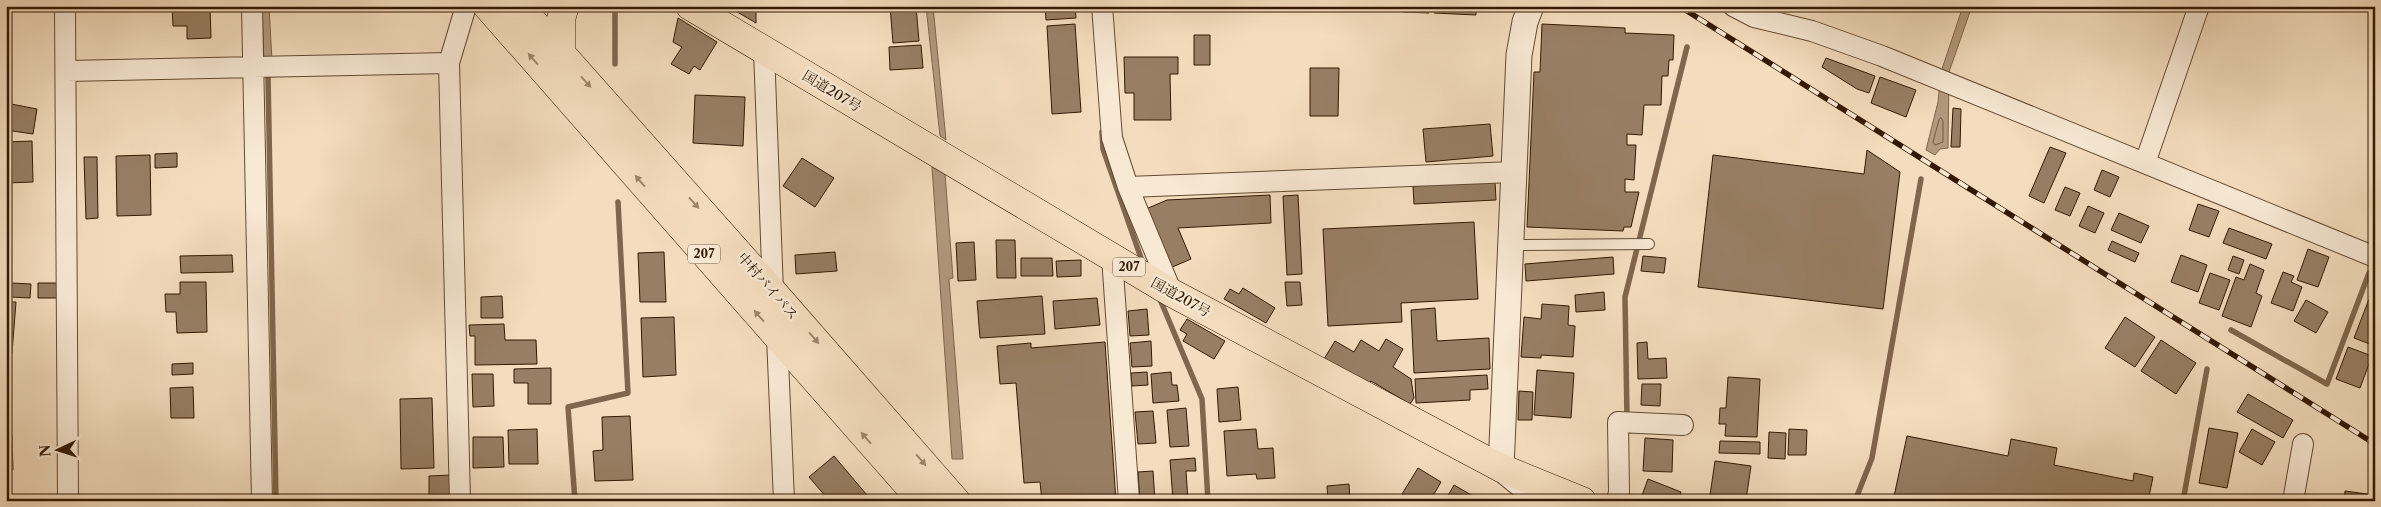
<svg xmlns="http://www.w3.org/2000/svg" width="2381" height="507" font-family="'Libre Caslon Text','Noto Serif JP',serif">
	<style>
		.water { fill: #b39a7e; stroke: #80664c }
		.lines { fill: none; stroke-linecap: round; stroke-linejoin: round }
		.shore { stroke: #745a40; stroke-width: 1 }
		.stream { stroke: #80664c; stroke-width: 5.5 }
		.building { fill: #987f64; stroke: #341902 }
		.service-casing { stroke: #644a31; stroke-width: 12 }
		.minor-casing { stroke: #644a31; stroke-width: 22 }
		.tertiary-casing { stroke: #644a31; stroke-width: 27 }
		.trunk-casing { stroke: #341902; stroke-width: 29 }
		.service { stroke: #f8e9d5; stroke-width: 10 }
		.minor { stroke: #f8e9d5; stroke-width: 20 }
		.tertiary { stroke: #f8e9d5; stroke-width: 25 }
		.trunk { stroke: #f4ddbe; stroke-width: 28 }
		.rail-casing { stroke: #341902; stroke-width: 5.5 }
		.rail { stroke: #f8e9d5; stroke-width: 4; stroke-dasharray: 11; stroke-linecap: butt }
		.oneway { fill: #9e8569 }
		.labels { text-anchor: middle; stroke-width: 5; stroke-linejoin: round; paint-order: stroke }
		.shield { fill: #f8e9d5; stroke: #6f5741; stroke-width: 1 }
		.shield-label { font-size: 12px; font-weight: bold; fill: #341902 }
		.street-label { font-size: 14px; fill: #341902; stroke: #f8e9d5 }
	</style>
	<rect width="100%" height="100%" fill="#f4ddbe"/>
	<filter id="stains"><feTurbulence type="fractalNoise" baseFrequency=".004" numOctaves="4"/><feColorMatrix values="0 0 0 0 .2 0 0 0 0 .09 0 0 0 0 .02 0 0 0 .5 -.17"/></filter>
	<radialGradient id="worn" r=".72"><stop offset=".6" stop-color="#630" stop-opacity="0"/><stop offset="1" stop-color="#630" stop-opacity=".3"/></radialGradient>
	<path class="water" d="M262,6H269L272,61L264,63Z
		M926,6H933L946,140L940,136Z
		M1963,6H1972L1949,72L1948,148L1940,149L1935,155L1926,150L1938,102L1941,72Z
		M932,167L945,174L953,278L949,279L963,459H952Z"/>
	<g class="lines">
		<path class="shore" d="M1941,118L1943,121V142L1935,145L1933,142L1939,120Z"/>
		<path class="stream" d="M615,6V64
			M268,76L276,501
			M1102,132L1103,149L1141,258
			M1159,297L1202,399L1208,501
			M2231,330L2327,384L2369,273L2375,275
			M1627,419L1625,297L1687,47
			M575,501L568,407L628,393L618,202
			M1855,501L1872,458L1921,179
			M2183,501L2207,369"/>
	</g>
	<path class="building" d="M172,6H210L211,38L187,39V26H173Z
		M727,6H756V23Z
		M890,6H916L919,41L893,43Z
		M1045,6H1075L1076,18L1046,20Z
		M1403,6H1429V13L1403,12Z
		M1435,6H1476V15L1434,13Z
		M678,18L717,42L700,70L694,66L689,74L671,64L682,47L673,42Z
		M1075,24L1081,112L1052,114L1047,26Z
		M1542,24L1625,28V33L1674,35L1673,60H1669L1668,76H1662L1661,105H1644L1642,135L1627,134V145H1636L1634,180L1625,179V192H1639L1631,227H1624L1623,231L1527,227L1534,72H1540Z
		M1194,35H1210V65H1194Z
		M921,45L923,68L890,70L889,47Z
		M1124,57H1178V74H1170L1171,120H1134V93H1125Z
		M1826,58L1875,76L1869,93L1857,89L1822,67Z
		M1310,68H1339L1338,116H1310Z
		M1880,77L1916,90L1906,117L1871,103Z
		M695,95L745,97L743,146L693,143Z
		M6,103L37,109L33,134L6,130Z
		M1953,108L1961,109L1960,147H1951Z
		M1490,124L1493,156L1426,162L1423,129Z
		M32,141L33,182L6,183V142Z
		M2050,147L2066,153L2044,203L2029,196Z
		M1867,150L1900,172L1883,309L1698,287L1713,155L1864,174Z
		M177,153V167L155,168V154Z
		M150,155L151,215L117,216L116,156Z
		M84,157H97L98,218L86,219Z
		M802,158L834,178L815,207L783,186Z
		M2102,170L2119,177L2110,197L2094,190Z
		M1495,181L1496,200L1414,204L1413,186Z
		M2065,187L2080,193L2070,216L2055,210Z
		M1270,195L1271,223L1178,228L1191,259L1170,268L1146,209L1167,200Z
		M1298,195L1302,274L1287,275L1283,196Z
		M2198,204L2219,211L2209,237L2189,230Z
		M2088,206L2104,213L2095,233L2079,226Z
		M2119,213L2149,226L2141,243L2111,230Z
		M1474,222L1478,299L1401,303L1402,322L1328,326L1323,229Z
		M2229,228L2272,244L2266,259L2223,243Z
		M996,240H1015L1016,278H997Z
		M2112,241L2139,253L2135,262L2108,250Z
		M974,242L976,280L958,281L956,243Z
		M2308,249L2329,257L2318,287L2297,280Z
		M664,252L666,302H640L638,253Z
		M835,252L837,271L796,274L795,255Z
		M232,255L233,272L181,273L180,256Z
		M2181,255L2207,265L2198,292L2171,282Z
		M1643,256L1666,258L1664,273L1641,271Z
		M2233,256L2244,260L2239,274L2228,270Z
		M1613,257L1614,274L1526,281L1525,264Z
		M1021,258H1052L1053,276H1021Z
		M1081,260V276L1057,277L1056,261Z
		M2250,264L2264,270L2256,293L2262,296L2251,327L2222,316L2236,277L2244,280Z
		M2283,272L2294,276L2291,282L2302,287L2293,311L2271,303Z
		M2210,273L2230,280L2219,310L2199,303Z
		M180,282H206L207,332L177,333L176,312H166L165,294H180Z
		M1285,282H1300L1302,305L1287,306Z
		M12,283L31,284L30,298L11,297Z
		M38,283H60V298H38Z
		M1243,288L1275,308L1266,323L1224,299L1230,289L1239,294Z
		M1604,292L1605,310L1576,312L1575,295Z
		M502,296L503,318H481V297Z
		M1042,296L1045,334L980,338L977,301Z
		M1097,298L1100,325L1055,329L1053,301Z
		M2369,299L2375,301V346L2354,338Z
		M2306,300L2328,312L2316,333L2294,321Z
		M6,302H16L12,353L6,352Z
		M1542,304L1569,306L1568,325L1575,326L1573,357L1541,355V358L1521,357L1524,317L1541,319Z
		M1435,308L1437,341L1489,338L1490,369L1414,373L1411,310Z
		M1147,309L1149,335L1130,336L1128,311Z
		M674,317L676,375L643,377L641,318Z
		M2125,317L2155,337L2135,367L2105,348Z
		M1187,319L1225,341L1214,359L1183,341L1187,334L1180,330Z
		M504,324L505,340H536L537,364L475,365V336H470L469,325Z
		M1386,339L1403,349L1393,367L1411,379L1414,398L1410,404L1371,381L1368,385L1324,359L1335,341L1354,352L1361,340L1379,351Z
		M2161,340L2196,363L2176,394L2141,371Z
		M1151,341L1152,366L1132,367L1130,343Z
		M1105,342L1116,501H1042L1040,482L1024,483L1016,383L1000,384L997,346L1031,343V348Z
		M1647,342L1648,359L1666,358L1667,378L1638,379L1637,343Z
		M2348,347L2372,356L2360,388L2336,379Z
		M193,363V374L172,375V364Z
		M551,368V404H528V383H514V369Z
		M1537,370L1574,373L1571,418L1534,415Z
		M1147,372L1148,385L1132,386L1131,373Z
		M1171,372L1172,385H1177L1179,401L1153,403L1151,374Z
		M472,374H493L494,406L473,407Z
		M1487,375L1488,389L1470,390V400L1416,403L1415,379Z
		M1728,377L1760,379L1757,437L1725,436L1726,424H1719L1720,408H1726Z
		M1642,384H1661L1660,406L1641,405Z
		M193,387L194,418H171L170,388Z
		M1238,387L1241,420L1219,422L1217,389Z
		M1519,391L1533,392L1532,420H1518Z
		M2248,394L2293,420L2283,438L2237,412Z
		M432,398L434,468L401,469L400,399Z
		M6,400H9L10,431H6Z
		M1186,408L1189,446L1170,447L1167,410Z
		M1153,411L1156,443L1138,444L1135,412Z
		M630,416L633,480L595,481L593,451L603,450L602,417Z
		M2209,428L2238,433L2227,488L2199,483Z
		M537,429L538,464H509L508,430Z
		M1256,429L1258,449L1273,448L1275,478L1257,479L1256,474L1227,476L1224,431Z
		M1789,429L1807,430L1806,455H1788Z
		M2252,429L2275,442L2262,465L2239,452Z
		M1769,432L1786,433L1785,459L1768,458Z
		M12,435L13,470H6V436Z
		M1907,436L2008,456L2011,439L2057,448L2054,465L2133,481L2134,473L2153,477L2148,501H1893Z
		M473,437H503L504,467L473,468Z
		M1645,438L1673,440L1672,472L1643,471Z
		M1720,441L1760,442V454L1719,453Z
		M834,456L872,501H824L827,498L809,477Z
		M1195,458L1196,471H1186L1188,501H1173L1170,460Z
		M1715,461L1751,466L1746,500L1710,495Z
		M1418,468L1441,482L1430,501H1414L1402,494Z
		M1153,471L1155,501H1140L1138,472Z
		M451,475V501H429V476Z
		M1648,479L1681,492L1678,501H1648L1641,498Z
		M1349,484L1350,501H1328L1327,486Z
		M1454,485L1480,500L1479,501H1445Z
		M2345,491L2367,494V501H2344Z"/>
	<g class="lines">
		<g class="service-casing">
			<path id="service" d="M1511,245L1649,244"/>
		</g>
		<g class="minor-casing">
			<path id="minor" d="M65,6L68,501
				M252,6L262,501
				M1102,6L1112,138L1128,187L1172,293
				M1733,6L1754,17L1812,31L1882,56L2375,257
				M764,50L773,292
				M67,71L449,63
				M2145,163L2199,6
				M1128,187L1514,172
				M1112,257L1129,501
				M777,337L784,501
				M460,501L449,63L466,6
				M1617,501L1619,492L1618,422L1683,425
				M2293,501L2303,444"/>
		</g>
		<g class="tertiary-casing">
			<path id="tertiary" d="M1531,6L1525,22L1519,55L1501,468L1541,501"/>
		</g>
		<g class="trunk-casing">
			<path id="trunk" d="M487,6L922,501
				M519,6L773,292L956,501
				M690,6L1172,293L1501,468L1582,501
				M561,53V19L565,6"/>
		</g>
		<use href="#service" class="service"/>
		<use href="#minor" class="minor"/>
		<use href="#tertiary" class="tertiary"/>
		<use href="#trunk" class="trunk"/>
		<g class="rail-casing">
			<path id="rail" d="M1679,6L2375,444"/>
		</g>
		<use href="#rail" class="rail"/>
	</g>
	<defs><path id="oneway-solid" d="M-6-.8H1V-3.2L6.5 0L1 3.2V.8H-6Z" transform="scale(1.25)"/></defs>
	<g class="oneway">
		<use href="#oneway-solid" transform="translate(533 59) rotate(-131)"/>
		<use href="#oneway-solid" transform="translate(586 82) rotate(48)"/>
		<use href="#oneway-solid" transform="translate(640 181) rotate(-131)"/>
		<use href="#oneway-solid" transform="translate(694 203) rotate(48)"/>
		<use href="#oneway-solid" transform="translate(759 316) rotate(-131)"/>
		<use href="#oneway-solid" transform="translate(814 338) rotate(49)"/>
		<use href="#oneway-solid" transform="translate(866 438) rotate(-131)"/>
		<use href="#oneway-solid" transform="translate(921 460) rotate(49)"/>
	</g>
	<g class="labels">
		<g class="shield">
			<rect x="688" y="244.5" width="32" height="19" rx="4"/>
			<rect x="1113" y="257.5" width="32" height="19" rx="4"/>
		</g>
		<g class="shield-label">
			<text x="704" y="258">207</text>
			<text x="1129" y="271">207</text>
		</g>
		<g class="street-label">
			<text transform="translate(832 91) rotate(31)" y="5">国道207号</text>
			<text transform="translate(768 286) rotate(49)" y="5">中村バイパス</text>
			<text transform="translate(1181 297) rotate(29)" y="5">国道207号</text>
		</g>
	</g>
	<rect width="2381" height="507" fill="none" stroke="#f4ddbe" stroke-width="25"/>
	<rect x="8" y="8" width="2366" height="492" fill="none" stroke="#341902" stroke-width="2.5"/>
	<rect x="12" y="12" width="2356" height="482" fill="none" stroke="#341902"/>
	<g transform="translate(58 450) rotate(266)" stroke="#f8e9d5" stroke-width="4" paint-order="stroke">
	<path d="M0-4L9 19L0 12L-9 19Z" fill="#341902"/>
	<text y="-8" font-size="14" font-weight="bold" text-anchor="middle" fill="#341902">N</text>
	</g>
	<rect width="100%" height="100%" filter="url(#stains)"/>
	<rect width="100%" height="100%" fill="url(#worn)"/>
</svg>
